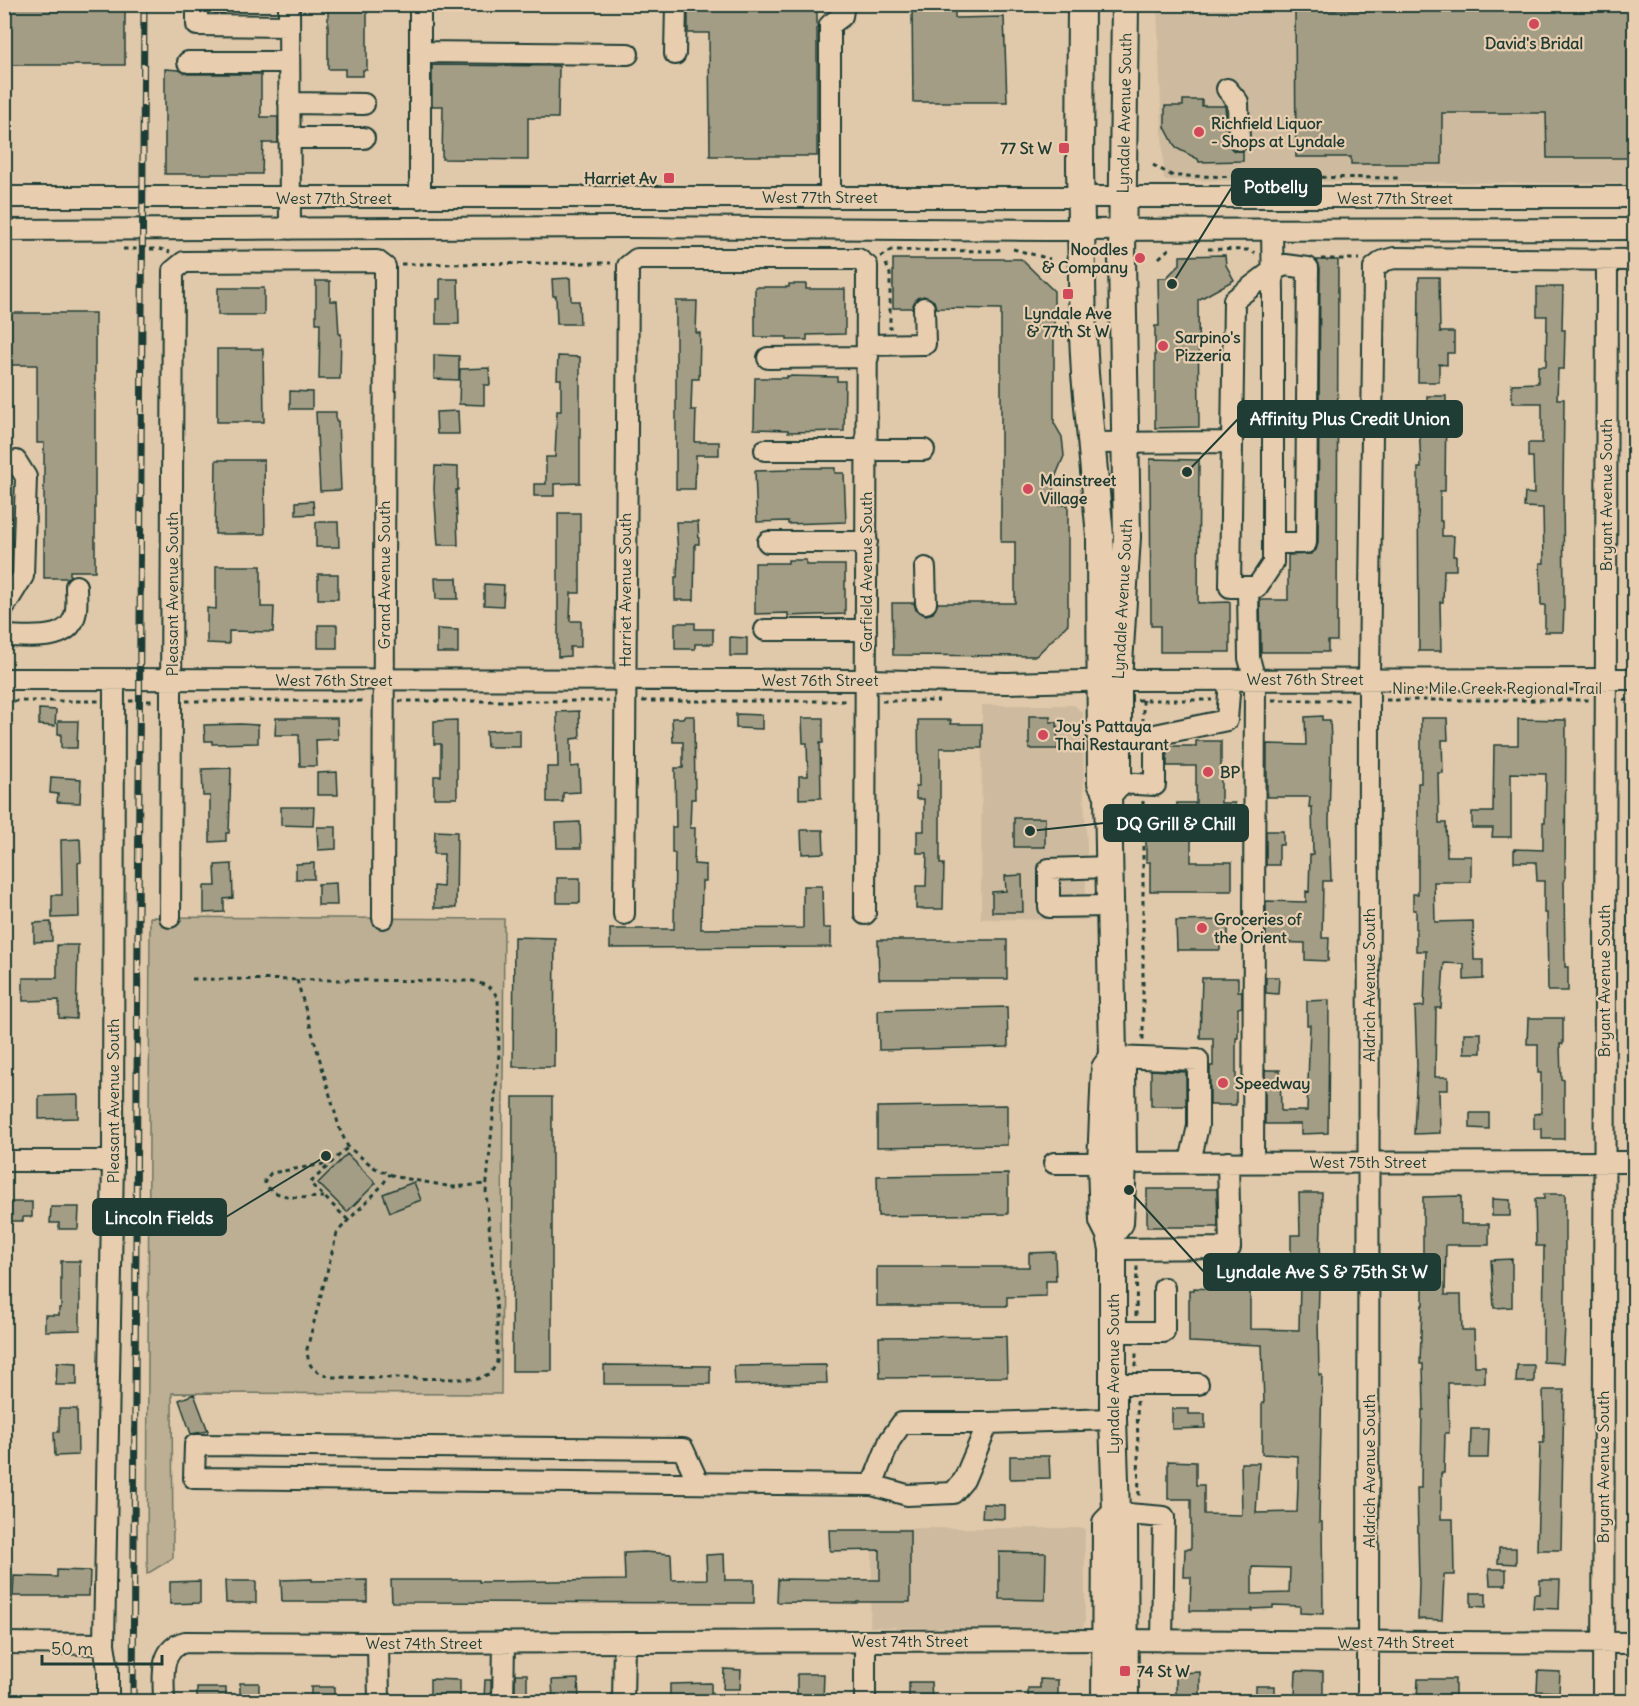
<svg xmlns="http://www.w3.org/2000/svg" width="1639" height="1706" font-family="Delius,sans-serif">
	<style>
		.built { fill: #cebb9f }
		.green { fill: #bdaf94; stroke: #6e7664; stroke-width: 1.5 }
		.building { fill: #a49d85; stroke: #1f3d34; stroke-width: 1.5; fill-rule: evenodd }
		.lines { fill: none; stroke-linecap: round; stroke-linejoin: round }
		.minor-casing { stroke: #1f3d34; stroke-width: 24 }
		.major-casing { stroke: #1f3d34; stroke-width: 30 }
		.path { stroke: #1f3d34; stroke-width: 3; stroke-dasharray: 4.5 4.5; stroke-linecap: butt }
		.minor { stroke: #e8ceaf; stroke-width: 20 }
		.major { stroke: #e8ceaf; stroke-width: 26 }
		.rail-casing { stroke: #1f3d34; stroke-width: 7 }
		.rail { stroke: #e8ceaf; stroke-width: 4.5; stroke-dasharray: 14; stroke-linecap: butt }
		.poi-dot { fill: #d1495b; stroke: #e8ceaf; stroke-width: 2 }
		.labels { text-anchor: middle; stroke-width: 4.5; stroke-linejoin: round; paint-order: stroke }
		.poi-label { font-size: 16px; font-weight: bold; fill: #1f3d34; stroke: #e8ceaf; text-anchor: start }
		.street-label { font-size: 16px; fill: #1f3d34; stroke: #e8ceaf }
		.leader { fill: none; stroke: #1f3d34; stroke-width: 2 }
		.callout-dot { fill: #1f3d34; stroke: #e8ceaf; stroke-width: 2 }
		.callout { fill: #1f3d34; stroke: #1f3d34; stroke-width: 2 }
		.callout-label { font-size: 18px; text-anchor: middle; font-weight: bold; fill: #fff }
	</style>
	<rect width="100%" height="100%" fill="#e0c8aa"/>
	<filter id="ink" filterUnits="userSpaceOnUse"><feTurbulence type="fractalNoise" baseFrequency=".0167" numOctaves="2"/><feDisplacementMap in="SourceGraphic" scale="12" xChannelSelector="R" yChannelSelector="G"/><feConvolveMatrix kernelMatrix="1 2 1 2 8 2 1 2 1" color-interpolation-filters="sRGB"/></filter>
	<g filter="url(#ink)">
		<path class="built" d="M1157,5H1634V184L1164,180Z
			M982,705H1074L1083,713L1084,802L1087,845L1085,920L981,919Z
			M873,1528H1085V1622L1082,1629L870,1627Z"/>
		<path class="green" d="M150,917L504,919L501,1394L172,1393L173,1558L147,1574Z"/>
		<path class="building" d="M4,4H125V65H4Z
			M328,4H367V70H363V76H345V69H328Z
			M688,4H817V156H710L709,33H688Z
			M912,4H955V18L1004,17L1007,102H913Z
			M1295,10H1635V158H1547L1546,113H1442V164H1351V157H1296Z
			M432,65L559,66L558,118H528V160L442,159L443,106H432Z
			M165,69L179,70L188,74H261V117H278V143H263L262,174H165Z
			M1183,100H1202V106H1225L1229,146L1234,151H1243V161L1199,162L1198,159L1176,148L1165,127V106H1183Z
			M1225,255L1226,265L1234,280L1198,300L1199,427L1155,428V326H1159L1158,278H1166L1180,264V256Z
			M893,259H1021L1054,291V423L1062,437L1064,456L1054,480V505H1068V624L1036,656L893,655L892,603H914L916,610L926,615L933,613L938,603H1015V542H1001V309L936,308L934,301L924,296L917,298L912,308H893Z
			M1317,260H1338L1337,641H1328V652H1261L1260,600H1288V555L1311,554L1316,550L1318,543L1320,268Z
			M1419,277H1439L1440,332H1454V353H1447V365L1439,364V382H1418Z
			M570,278L571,301H579L580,324H557L556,296H553L552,279Z
			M440,279H458L459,324H436V299H440Z
			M316,281H330V301H337L339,334H341L340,379H319L320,323H316Z
			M789,284H806V289H845V334L807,335V340H787V337H755V287H789Z
			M1537,287H1563L1562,330H1565L1564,369H1558L1557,399H1564L1563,489L1564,605L1563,632H1545V605H1541L1540,563H1544L1543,508L1524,507L1525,493L1534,494L1533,457H1528V443H1542V403H1512V384L1538,383V366H1546L1547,316H1537Z
			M218,288H264V315H218Z
			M676,301H697L696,333H700L699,379H692L691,410H696L695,442H719V455H696L695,489H676Z
			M4,313H95V571H70V576L67,578H44V443H37V365H4Z
			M217,349H263L264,422H217Z
			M434,355L459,356V380L434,379Z
			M558,356L580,357V483L554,484V496H534V484H546V457H555L557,411H561V379H557Z
			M489,368L490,385H484V405L459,404L460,369Z
			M787,376L837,377V381H845L844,431L788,432V430L754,429L755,378H787Z
			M290,391L312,392V409H290Z
			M1427,396H1446L1445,491H1440V521H1442V536H1454L1453,556H1456V570H1444L1443,602H1440L1441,651H1419L1418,468H1421L1419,423H1427Z
			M458,411L459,434H437L436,412Z
			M316,412H336V421H338L341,490L320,491Z
			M1150,459L1199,460L1198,603L1230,602V652H1160V626H1151Z
			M216,460H264L265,534H215Z
			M435,466L458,467V490H456L458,545H438L434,489Z
			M789,468H835V473H844L846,522L788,524V521L757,522L755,471L789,470Z
			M313,501L314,514L296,515V502Z
			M558,513H580V593H571L570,621H581V647H570V656L558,657Z
			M316,522H338L339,547H316Z
			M676,522H698L699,544H695L694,600H675V577H677L678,556Z
			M788,560H806V565H845V614L788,616V613L755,614V563H788Z
			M216,566H261V607H274L273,632L229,631V644L207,643V608L216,609Z
			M318,574H338V599H318Z
			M435,578H457L458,599H436Z
			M484,584L504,585L503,606L484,605Z
			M675,623H695V629H713V644H695V649H675Z
			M318,625H337V648H318Z
			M437,629L458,630V653H437Z
			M730,637L747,638V656H730Z
			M39,709L56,710L55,726L39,725Z
			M579,711L580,738L571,739V767L579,766L580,792L563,793V802H547V767H558L557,712Z
			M736,714L762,715V729L736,728Z
			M684,716H694L695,799H691L690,828H695L694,864L706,865V881H702L701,929L803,928V886H822L823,928H831V947L610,948V929H674L675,853H672V827H676L675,768H683V742H673L672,718H683Z
			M1029,716H1050V722H1057L1058,749H1029Z
			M1322,716V720H1330L1331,740L1329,822L1331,881H1323L1322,938H1329L1328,961L1305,960V943L1266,942V901L1306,902V891L1309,892L1310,855H1313L1312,807H1309L1310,797H1267V744L1306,745L1305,717Z
			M276,718H337L338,739L316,740L317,766H300L299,735H275Z
			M802,718H823V743H820L821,798L799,799V776H808L807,743H803Z
			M1421,718H1447L1448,740H1442L1443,773H1438L1439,823H1446L1447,856H1471V882H1434L1435,922L1473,921L1474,960H1483V979L1464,980V964L1444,963L1441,1008H1436L1435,1077H1448V1090H1439L1440,1133L1414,1134L1417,1065L1415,1007L1424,1006L1426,951H1416V910H1413V894H1418V783H1421Z
			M1518,719L1566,720L1565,880H1564L1565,967H1568V991H1548L1547,913H1544V881H1537L1536,862H1514V849L1543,850V822H1545L1546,774L1511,773V837H1492L1493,828H1472V812H1493L1494,745H1518Z
			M457,720V798H434V776H441V744H434V721Z
			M918,720H951L950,724H982V748H940V864H944L943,909H916V886H926L927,853H917V831H924V799H916V786H919Z
			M58,721H78L77,748H61V734H58Z
			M240,724L258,725V743L212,744V741H205L204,725Z
			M508,730H520V747H487L486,731Z
			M1196,741H1221V803H1235V832H1191V862H1232V891H1150V862H1146V832H1177V803H1196V766H1167V746H1196Z
			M231,768L229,833H226V841L210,842V796H203L202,769Z
			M337,772L338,795H317V773Z
			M51,777L81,779L80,803L57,802L58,794L50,793Z
			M281,807H314L313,826L281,825Z
			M1014,818H1045V847H1014Z
			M580,822L581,848H557L556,823Z
			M317,827H336V849L318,850Z
			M801,830H823L824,853L802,854Z
			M435,831L457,832L456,908H434V886L443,887L444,854H434Z
			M1266,831H1283V845H1279V865H1266Z
			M80,839L81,862L78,863L79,917L52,918V895H62L61,840Z
			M314,863V879H296V864Z
			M232,864L233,898L224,899V912L204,913V886H216L215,865Z
			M1022,875L1023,912H992V892L1006,891L1005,876Z
			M557,878H580V903H557Z
			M336,883L337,905H318V884Z
			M1228,920V936H1220V950H1177L1176,921Z
			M51,922L52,941L34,942V923Z
			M514,937L555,938L554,1067H513Z
			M878,940H1007V979H879Z
			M57,945H78L76,1019L59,1018V1000L23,1001V978H57Z
			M1266,977H1279L1278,994L1266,993Z
			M1202,978H1238V991H1242V1007L1238,1008V1038H1236V1105H1210V1066H1213V1038H1200Z
			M1329,1000L1328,1133L1301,1134V1124H1265V1070H1280L1281,1111H1307L1310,1025H1307V1001Z
			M1007,1007L1008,1047L879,1050L878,1010Z
			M1528,1018H1563V1044H1560L1561,1079L1564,1080V1139H1542V1129H1534V1114L1541,1113V1073H1538V1044H1527Z
			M1464,1033H1481V1053H1464Z
			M1151,1070L1186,1072V1106H1151Z
			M78,1095V1118L39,1119V1096Z
			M513,1097H552V1371H512Z
			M1007,1105V1145L877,1147V1107Z
			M1470,1113H1489V1129L1470,1128Z
			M347,1154L376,1183L347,1212L318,1183Z
			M1008,1174V1214L878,1216L877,1176Z
			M414,1182L421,1200L390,1212L383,1194Z
			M1147,1189H1217L1218,1227H1147Z
			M1299,1193H1322L1318,1320L1319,1375H1322L1319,1522H1322L1323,1614L1300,1613V1606L1273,1605V1608L1252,1609V1611H1190L1191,1577H1184L1185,1549H1191V1499H1168V1461L1196,1462V1485H1204V1514L1242,1515L1241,1463H1259L1256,1513L1297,1512L1298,1485V1456L1262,1454V1403H1264L1262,1345L1189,1342V1290H1194V1288L1250,1291V1329L1299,1330L1300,1283H1263L1262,1266L1291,1265V1235H1300ZM1252,1567L1290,1568L1289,1593L1252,1594Z
			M1544,1194H1565V1326L1563,1363L1543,1362L1544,1246H1536L1535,1199H1544Z
			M1461,1196V1224H1489V1245H1446L1445,1295H1461L1462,1330H1474L1475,1366H1485V1383H1448L1449,1433H1445L1444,1473H1441V1519H1453L1454,1575H1444L1442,1620L1418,1619L1419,1584L1417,1488H1421L1422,1410H1424L1423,1364H1420L1422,1305H1423V1197Z
			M1492,1199L1510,1200V1216H1492Z
			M14,1202H32V1217H23V1221H4V1203Z
			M51,1207H79L78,1229H59V1223H50Z
			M1055,1252L1056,1281H1046V1296L1007,1297V1306H877V1267H1029V1253Z
			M1512,1259V1307L1494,1308L1491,1260Z
			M61,1261H80V1330L45,1331V1315H59V1308H61Z
			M1006,1336L1007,1377L880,1378L879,1337Z
			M57,1362L77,1363V1385H56Z
			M604,1365L710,1366V1384H604Z
			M826,1365L827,1383L735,1385L734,1366Z
			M1517,1365H1534V1382H1516Z
			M1543,1390H1564L1561,1550H1537L1540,1443H1544Z
			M194,1394L208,1431L191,1434L179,1400Z
			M59,1409H77L78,1455L55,1456L54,1432H59Z
			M1172,1409H1189V1414H1205V1428L1172,1429Z
			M1471,1429H1489L1488,1458H1470Z
			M1010,1456H1049L1050,1478L1010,1479Z
			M983,1504L1005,1505V1519L982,1518Z
			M829,1530H910V1602H857V1603L777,1602L778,1579L880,1580V1550L830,1551Z
			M1499,1548H1516V1564L1498,1563Z
			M644,1552L671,1554L672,1580L707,1579L706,1555L724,1554L725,1580H754V1603L392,1602L391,1580H479V1582L625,1580L624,1553Z
			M999,1552L1046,1553L1045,1600L999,1599Z
			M1489,1569H1506V1585H1490Z
			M57,1570L90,1571L89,1596H13L14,1576L57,1577Z
			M312,1579V1581L367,1580V1602H282L281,1580Z
			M1540,1580H1560L1559,1609L1533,1608L1534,1594H1540Z
			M200,1581V1603L170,1604V1582Z
			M225,1581H256V1603H226Z
			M1471,1593H1486V1607L1471,1606Z
			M724,1669L741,1670L740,1689H723Z
			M1296,1671L1323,1672V1696L1295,1695Z
			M1538,1671L1560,1672L1559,1692L1537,1691Z
			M1200,1672V1698L1176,1699V1673Z
			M515,1674H527V1697H515Z
			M797,1674H824L823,1701H797Z
			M430,1679L460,1680V1701H430Z
			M578,1679L579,1701H553L552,1680Z
			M1040,1679L1058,1680V1697H1053V1701H1028V1688H1040Z
			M1418,1679H1455V1696L1448,1695V1701H1417Z
			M485,1680H491V1699H484Z
			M909,1682H931L932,1701H909Z
			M240,1683H259V1698H240Z
			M711,1683V1701H670V1684Z
			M1256,1686H1275V1701H1256Z
			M311,1687H334V1701H311Z
			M197,1688H226V1701H197Z"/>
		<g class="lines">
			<g class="minor-casing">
				<path id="minor" d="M197,4V25L289,26
					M289,4L290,229
					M420,4V198
					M420,52L628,54
					M675,54L676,4
					M188,62H289
					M1227,89L1238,102L1239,140
					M289,103L364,104
					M289,138H364
					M4,197H1634
					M830,197V25L842,16L844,4
					M4,230L627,227L1048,230L1634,229
					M1272,230L1273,293V563L1257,587H1230L1234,300L1272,271L1285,265L1308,268L1306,543H1273
					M924,308L925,344
					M868,345L923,344
					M768,358L868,357
					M1091,443L1231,442
					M765,450H924
					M768,542H867
					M925,568L926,603
					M1248,587L1249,658L1255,680L1253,1162
					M4,607L23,576L26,477L16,461
					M765,630H866
					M4,636C29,636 72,644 76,610C77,602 76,593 76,586
					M4,679L866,680L1007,683L1118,680L1634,679
					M1155,735L1227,720L1230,680
					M1118,736L1155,735V785L1118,783
					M1109,867L1049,869V907L1109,906
					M624,914L628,266L637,259H858L867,266L865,914
					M170,917L173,271L184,262L377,261L385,267L383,918
					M1113,1057L1198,1060V1126L1190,1162
					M4,1161H113
					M1054,1163L1634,1162
					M1113,1249L1230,1248L1228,1162
					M1113,1332H1164V1288
					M1113,1384H1198
					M698,1482L683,1449L195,1445L194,1478L872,1485L890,1440L902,1423H988L1113,1419
					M872,1485L907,1495L953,1493L964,1480L988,1423
					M1116,1513L1164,1517L1162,1641
					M4,1643L104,1644
					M378,1643L379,1702
					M108,1702V1670L104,1644L113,1161L114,680
					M164,1702C164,1679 158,1649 185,1642L378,1643L1105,1640L1634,1643
					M503,1702L504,1642
					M623,1702L624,1642
					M865,1702V1642
					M1368,1702L1369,679L1374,268L1383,261L1394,258L1634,260
					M1603,1702L1607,260"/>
			</g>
			<g class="major-casing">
				<path id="major" d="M1081,4L1080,166L1083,336L1085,374L1100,536L1101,783L1108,794L1113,1057L1105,1068L1101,1164L1103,1221L1110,1235L1113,1249V1419L1116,1513L1124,1522L1125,1702
					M1110,792L1118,783V680L1127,537L1122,260L1125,4
					M1110,1235L1120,1223L1123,1163L1122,1069L1113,1057
					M1105,1702L1106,1523L1116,1513"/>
			</g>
			<path class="path" d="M1153,165L1173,176L1400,178
				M123,249H160L170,252
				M1013,249L1050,259
				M1208,249L1248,250L1255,253
				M881,257L892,250L995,251L1004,248
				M1159,258L1171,247
				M1321,259H1359
				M401,264L611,263
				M886,264L890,274V329
				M1137,700H1212
				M1143,700V720
				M1272,700H1353
				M1386,700H1590
				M1623,700H1634
				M4,701H99
				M129,701H156
				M186,701H366
				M399,701H609
				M642,701H849
				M882,701H939
				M1143,801V1041
				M192,979L473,981L488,986L498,997L499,1054L486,1192L497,1313V1362L491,1373L477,1379H460L331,1377C314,1371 308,1369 307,1349L337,1233C354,1212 375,1197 390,1174
				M297,980L340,1130L348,1147L375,1168L397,1177L453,1187L486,1184
				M324,1197C305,1198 279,1200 265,1185V1180L271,1173L330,1163
				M348,1220L310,1183L348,1147
				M1136,1316L1137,1266
				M1136,1367V1350
				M1137,1401L1139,1499"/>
			<use href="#minor" class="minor"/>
			<use href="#major" class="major"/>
			<g class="rail-casing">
				<path id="rail" d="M133,1702L144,4"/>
			</g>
			<use href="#rail" class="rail"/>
		</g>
	</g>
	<g class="poi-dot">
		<circle cx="1534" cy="24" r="6"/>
		<circle cx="1199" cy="132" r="6"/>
		<rect x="1058" y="142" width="12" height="12" rx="3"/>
		<rect x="663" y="172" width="12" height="12" rx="3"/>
		<circle cx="1140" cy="258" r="6"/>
		<rect x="1062" y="288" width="12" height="12" rx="3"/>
		<circle cx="1163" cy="346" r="6"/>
		<circle cx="1028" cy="489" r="6"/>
		<circle cx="1043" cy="735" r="6"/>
		<circle cx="1208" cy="772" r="6"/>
		<circle cx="1202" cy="928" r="6"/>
		<circle cx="1223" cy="1083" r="6"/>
		<rect x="1119" y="1665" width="12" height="12" rx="3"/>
	</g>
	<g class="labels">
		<g class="poi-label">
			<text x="1534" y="49" text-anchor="middle">David's Bridal</text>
			<text x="1211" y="129">Richfield Liquor<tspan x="1211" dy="18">- Shops at Lyndale</tspan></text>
			<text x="1052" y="154" text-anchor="end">77 St W</text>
			<text x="657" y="184" text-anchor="end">Harriet Av</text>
			<text x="1128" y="255" text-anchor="end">Noodles<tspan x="1128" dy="18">&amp; Company</tspan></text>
			<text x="1068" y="319" text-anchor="middle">Lyndale Ave<tspan x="1068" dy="18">&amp; 77th St W</tspan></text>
			<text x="1175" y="343">Sarpino's<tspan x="1175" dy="18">Pizzeria</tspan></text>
			<text x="1040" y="486">Mainstreet<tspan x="1040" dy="18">Village</tspan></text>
			<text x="1055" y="732">Joy's Pattaya<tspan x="1055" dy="18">Thai Restaurant</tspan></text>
			<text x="1220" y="778">BP</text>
			<text x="1214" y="925">Groceries of<tspan x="1214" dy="18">the Orient</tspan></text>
			<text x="1235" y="1089">Speedway</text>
			<text x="1137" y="1677">74 St W</text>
		</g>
		<g class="street-label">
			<text transform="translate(1124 113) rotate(-89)" y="6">Lyndale Avenue South</text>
			<text x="820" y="203">West 77th Street</text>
			<text x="334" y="204">West 77th Street</text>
			<text x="1395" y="204">West 77th Street</text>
			<text transform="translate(1606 495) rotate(-90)" y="6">Bryant Avenue South</text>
			<text transform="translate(866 572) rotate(-90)" y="6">Garfield Avenue South</text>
			<text transform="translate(384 575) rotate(-90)" y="6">Grand Avenue South</text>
			<text transform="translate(625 590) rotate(-90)" y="6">Harriet Avenue South</text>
			<text transform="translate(172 594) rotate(-90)" y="6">Pleasant Avenue South</text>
			<text transform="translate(1122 599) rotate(-87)" y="6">Lyndale Avenue South</text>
			<text x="1305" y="685">West 76th Street</text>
			<text x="334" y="686">West 76th Street</text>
			<text x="820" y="686">West 76th Street</text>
			<text x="1497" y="694">Nine Mile Creek Regional Trail</text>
			<text transform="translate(1604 981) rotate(-90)" y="6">Bryant Avenue South</text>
			<text transform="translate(1369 985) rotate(-90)" y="6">Aldrich Avenue South</text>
			<text transform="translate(113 1101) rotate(-90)" y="6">Pleasant Avenue South</text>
			<text x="1368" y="1168">West 75th Street</text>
			<text transform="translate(1113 1374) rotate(-90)" y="6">Lyndale Avenue South</text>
			<text transform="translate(1603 1467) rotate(-90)" y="6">Bryant Avenue South</text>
			<text transform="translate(1369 1471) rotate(-90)" y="6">Aldrich Avenue South</text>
			<text x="910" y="1647">West 74th Street</text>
			<text x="1396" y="1648">West 74th Street</text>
			<text x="424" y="1649">West 74th Street</text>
		</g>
	</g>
	<path class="leader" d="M1172 284L1232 187M1187 472L1238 419M1030 831L1104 823M326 1156L226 1217M1129 1190L1204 1272"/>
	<g class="callout-dot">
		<circle cx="1172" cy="284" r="6"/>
		<circle cx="1187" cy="472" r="6"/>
		<circle cx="1030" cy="831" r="6"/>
		<circle cx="326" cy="1156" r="6"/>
		<circle cx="1129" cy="1190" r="6"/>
	</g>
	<g class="callout">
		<rect x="1232" y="169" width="89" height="36" rx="6"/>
		<rect x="1238" y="401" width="224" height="36" rx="6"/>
		<rect x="1104" y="805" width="144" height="36" rx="6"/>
		<rect x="93" y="1199" width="133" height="36" rx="6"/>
		<rect x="1204" y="1254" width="236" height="36" rx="6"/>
	</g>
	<g class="callout-label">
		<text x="1276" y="193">Potbelly</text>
		<text x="1350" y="425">Affinity Plus Credit Union</text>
		<text x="1176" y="830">DQ Grill &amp; Chill</text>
		<text x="159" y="1224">Lincoln Fields</text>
		<text x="1322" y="1278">Lyndale Ave S &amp; 75th St W</text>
	</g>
	<rect width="1639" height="1706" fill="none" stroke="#e8ceaf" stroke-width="24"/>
	<rect x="12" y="12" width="1615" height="1682" fill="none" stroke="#1f3d34" stroke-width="2" filter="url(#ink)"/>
	<path d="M42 1655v9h120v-9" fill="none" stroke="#1f3d34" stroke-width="3"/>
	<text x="51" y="1655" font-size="18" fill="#1f3d34" stroke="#e8ceaf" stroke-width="4.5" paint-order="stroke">50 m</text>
</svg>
